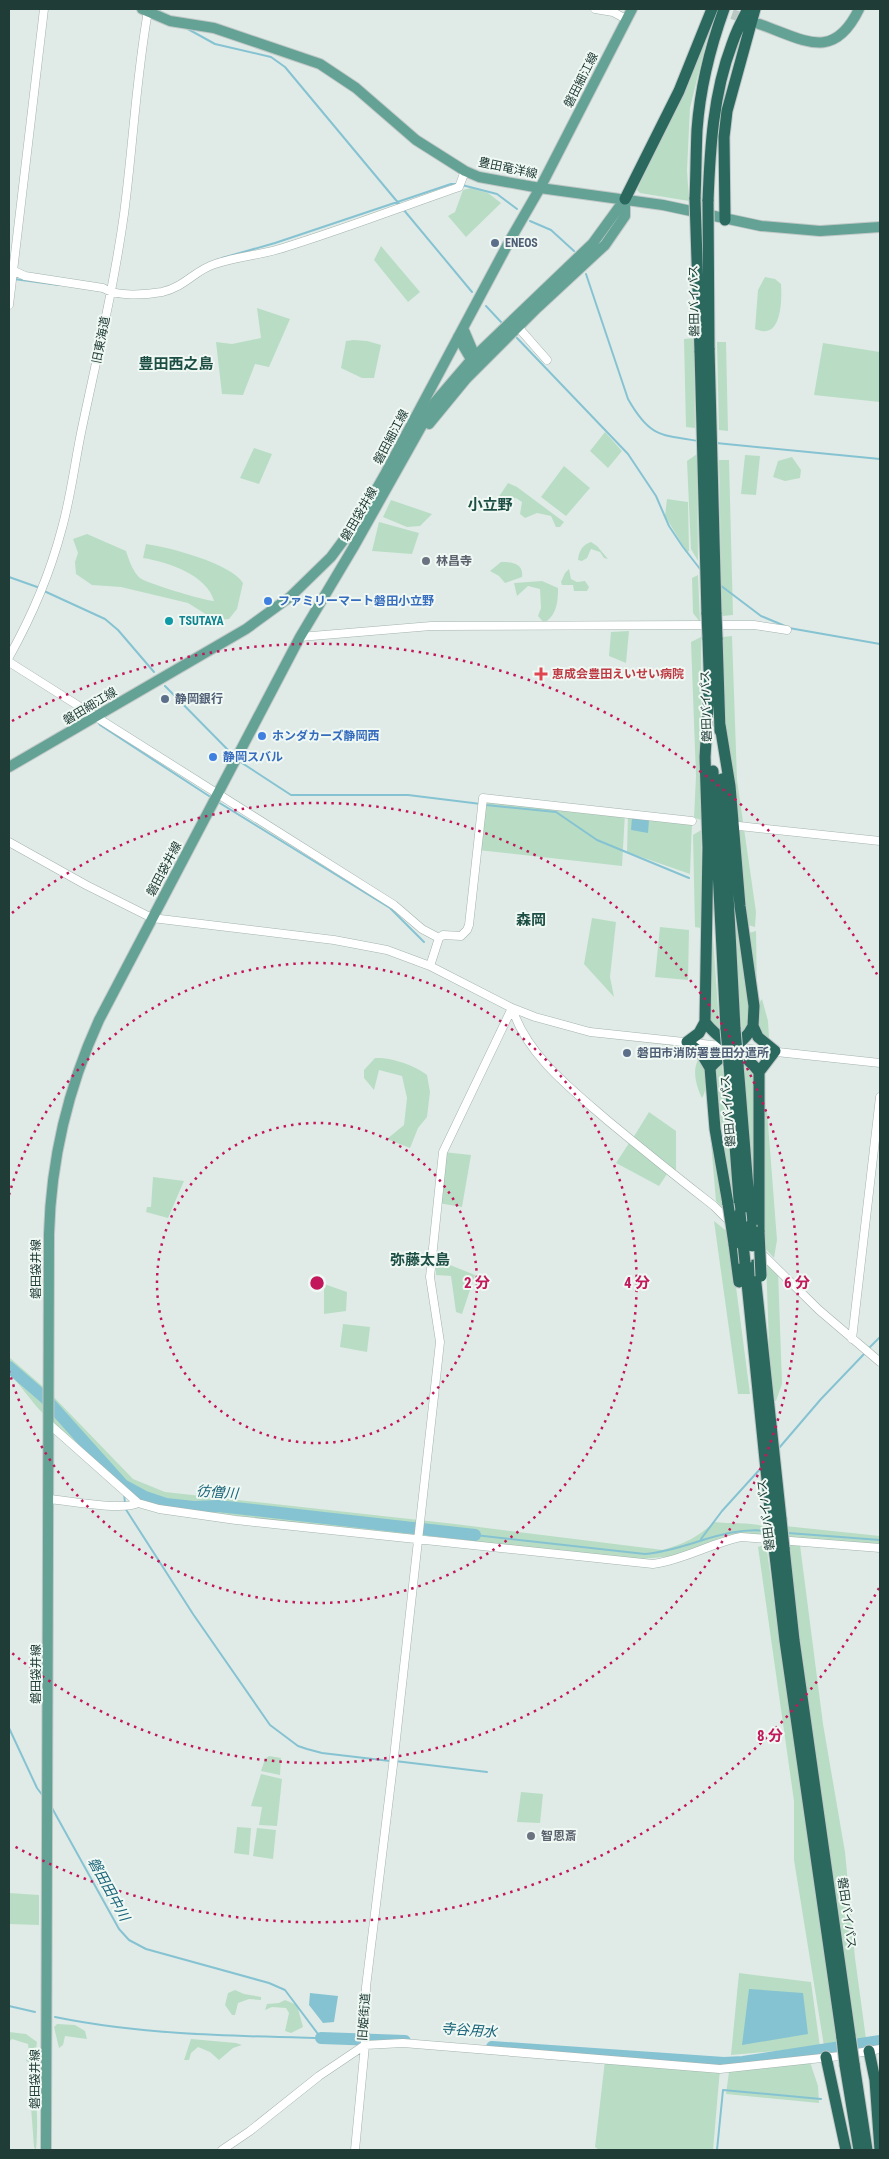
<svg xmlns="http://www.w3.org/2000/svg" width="889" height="2159" font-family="'Roboto Condensed','Noto Sans JP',sans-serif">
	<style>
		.green { fill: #b8ddc4 }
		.water { fill: #86c3d2 }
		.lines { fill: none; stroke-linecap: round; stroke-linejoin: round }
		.stream { stroke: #86c3d2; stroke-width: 2 }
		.river { stroke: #86c3d2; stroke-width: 12 }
		.major-tunnel { stroke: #bac8c4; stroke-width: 10; stroke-dasharray: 10 5; stroke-linecap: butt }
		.minor-casing { stroke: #a3b3ae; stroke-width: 9 }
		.major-casing { stroke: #c1c8c7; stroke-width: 12 }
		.highway-casing { stroke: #c1c8c7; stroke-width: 13 }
		.minor { stroke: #fff; stroke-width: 8 }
		.major { stroke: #63a295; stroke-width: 10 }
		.highway { stroke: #2b695f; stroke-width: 11 }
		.highway-bridge-casing { stroke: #c1c8c7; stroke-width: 13; stroke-linecap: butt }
		.highway-bridge { stroke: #2b695f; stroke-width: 11 }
		.ring { fill: none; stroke: #c2185b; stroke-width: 2.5; stroke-dasharray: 2.5 5 }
		.service-dot { fill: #5c6f8a; stroke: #f0f8f4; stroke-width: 2 }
		.worship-dot { fill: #6b7280; stroke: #f0f8f4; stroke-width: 2 }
		.shop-dot { fill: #3f7fe0; stroke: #f0f8f4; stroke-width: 2 }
		.culture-dot { fill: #0f9aa8; stroke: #f0f8f4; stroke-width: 2 }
		.health-dot { fill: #e0444e; stroke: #f0f8f4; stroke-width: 2 }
		.labels { text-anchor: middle; stroke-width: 4; stroke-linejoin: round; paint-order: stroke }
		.street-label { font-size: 12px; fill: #203c36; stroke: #f0f8f4 }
		.service-label { font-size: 12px; font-weight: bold; fill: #4e5e75; stroke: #f0f8f4; text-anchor: start }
		.worship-label { font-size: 12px; font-weight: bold; fill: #5b616d; stroke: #f0f8f4; text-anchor: start }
		.shop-label { font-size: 12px; font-weight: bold; fill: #366cbe; stroke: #f0f8f4; text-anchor: start }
		.culture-label { font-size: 12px; font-weight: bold; fill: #0d838f; stroke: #f0f8f4; text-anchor: start }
		.health-label { font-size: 12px; font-weight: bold; fill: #be3a42; stroke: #f0f8f4; text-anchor: start }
		.water-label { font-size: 14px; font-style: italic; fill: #196479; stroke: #f0f8f4 }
		.quarter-label { font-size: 15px; font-weight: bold; fill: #1c4e44; stroke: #f0f8f4 }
		.centre { fill: #c2185b; stroke: #f0f8f4; stroke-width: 2.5 }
		.ring-label { font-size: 15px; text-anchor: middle; font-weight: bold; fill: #c2185b; stroke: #f0f8f4; stroke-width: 4; stroke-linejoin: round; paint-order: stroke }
	</style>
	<rect width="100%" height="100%" fill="#e0ebe7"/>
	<path class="green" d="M707,38L690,108L687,170L689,201L640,193L637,190Z
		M471,188L488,193L501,203L466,237L448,216L455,212L463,190Z
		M381,246L420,292L408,302L374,260Z
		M765,277L775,279L781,284C782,295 782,330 766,331C763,332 758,330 755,329L758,290Z
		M257,308L290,319L269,367L255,364L243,395L222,394L216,342L232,344L261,338Z
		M694,338L695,428L686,427L684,339Z
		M354,340L367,341L381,345L374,378H362L341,368L346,341Z
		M717,342H726L728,431L719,430Z
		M823,343L880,352V402L814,395Z
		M605,432L622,451L608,468L590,451Z
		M254,448L272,454L259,484L240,478Z
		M697,454L698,561L691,549L687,461Z
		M745,455L760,456L756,495L741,494Z
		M792,457L801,470L800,478L785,481L773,477L778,461Z
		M719,460H729L733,615L722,616Z
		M564,466L590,488L566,516L541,497Z
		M508,483L517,487L564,522L560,527H556L551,516L537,513L525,518L520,514L522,502L516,498L510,499L502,512L498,510V498Z
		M667,499L688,502L689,551L687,552L665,516Z
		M391,500L432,514L420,526L407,527L383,517Z
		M379,522L419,533L412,554L372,551Z
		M87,534L126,551C129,560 133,572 140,578C146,583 206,601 214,601C207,575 168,562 143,558L146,544C168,547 231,563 243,583L237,609L229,619L215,620L188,603L121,587L92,585L76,574L75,562L78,553L73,539Z
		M591,542L597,546L608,559L604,558L600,552L591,549L587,558L582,561L578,560C579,551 582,545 591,542Z
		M501,562C511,562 524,563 522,577L505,583L499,576L490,571Z
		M569,569L571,579L577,582L585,581L589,587L587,591H574L573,585H562L561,582L565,573Z
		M698,575L700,622L693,613L692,578Z
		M542,581L558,588C558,602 557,615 544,623L538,616L541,608L540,589L528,586L517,596L514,583Z
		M629,631L626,663L609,656L611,632Z
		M732,636L737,780L756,912L755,927L748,925L725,725L723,637Z
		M701,637L702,820L694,818L696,776L691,642Z
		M483,798L625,813L622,866L478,850Z
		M628,813L692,823L690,874L627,852Z
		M701,830V928L695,927L693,835Z
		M730,858L751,1025L742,1034Z
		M592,918L616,922L610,977L614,997L584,964Z
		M660,927L689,930L688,980L655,977Z
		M756,931L757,996L749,933Z
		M713,938L720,1036C700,1015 708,972 709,945Z
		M762,999L768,1021L769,1037L763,1042L753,1010Z
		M700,1057C705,1069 709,1087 702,1098C696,1086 691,1068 700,1057Z
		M375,1058C390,1057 415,1065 427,1075L430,1092L427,1117L418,1128L410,1148L387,1139L404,1125L407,1098L402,1076L379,1070L374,1090L364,1078V1070Z
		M743,1058L759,1072L756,1221Z
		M722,1062L734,1190L729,1189L715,1071Z
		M762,1109L767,1111L777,1240L774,1258L764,1247Z
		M649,1112L676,1131V1173L633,1138Z
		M709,1119L723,1208L716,1201Z
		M631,1140L669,1171L659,1186L616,1163Z
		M443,1152L471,1155L462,1207L438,1203Z
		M153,1177L184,1181L168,1218L146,1212L147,1207H151Z
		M714,1221L729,1233L750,1394H738Z
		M435,1259L475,1275L462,1314L456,1312L451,1276L436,1275Z
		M766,1261L778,1270L782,1384L776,1401L771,1400Z
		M324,1284L347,1292L346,1311L324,1314Z
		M343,1324L370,1327L367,1352L340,1347Z
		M9,1357L49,1392L133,1479L165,1492L455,1524L663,1550C685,1543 697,1538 714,1522C732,1524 750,1522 767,1527V1534L728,1535L675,1556L641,1559L570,1555L295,1525L138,1503L70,1442L36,1406L9,1372Z
		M785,1526L880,1536V1548L800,1545L823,1724L845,1852L855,1958L866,2039L857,2041L822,1802Z
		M766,1544L837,2044L824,2046L794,1860V1801L758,1547Z
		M269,1756L281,1758L280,1775L261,1771L265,1759Z
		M261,1774L282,1779L277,1826L259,1825L262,1807L251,1806Z
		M521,1792L543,1794L540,1823L517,1822Z
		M237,1827L251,1828L249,1855L234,1853Z
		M257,1828L276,1830L273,1859L253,1856Z
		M9,1893L39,1895V1925L9,1924Z
		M739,1973L811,1982L820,2047L731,2055Z
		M235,1990L244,1994L261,1997V2000L249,1999L238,2003L235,2015H232L225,2005L228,1993Z
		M285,2000L297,2005L303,2027L291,2033L285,2031L289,2013L286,2008L272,2007L265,2010L267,2004L279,2003Z
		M57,2024L75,2025L85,2031L87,2039L65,2036L63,2045L59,2048L54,2027Z
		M9,2032L26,2034L37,2042L35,2056L29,2062L26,2061L29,2051L28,2044L12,2039L9,2042Z
		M191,2039L236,2043L242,2045L233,2048L219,2060L210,2052L198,2047L191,2053L189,2060H184Z
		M809,2059L818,2086L819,2103L726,2094L729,2072L773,2063Z
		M605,2060L720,2069L713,2150H599L595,2147Z
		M31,2107H36C38,2112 37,2142 36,2150L34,2147Z"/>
	<path class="water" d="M632,817L649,820L648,833L631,830Z
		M749,1989L803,1993L808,2034L742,2045Z
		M310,1993L338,1996L334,2022L323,2023L309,2005Z"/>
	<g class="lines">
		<path class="stream" d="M156,9L165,14
			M186,28L215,44L271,57L285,67L400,205
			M462,185L497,194L517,209
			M403,209L472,292
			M530,221L551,230L574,251
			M222,258L275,243L451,184H457
			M586,274L628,399C649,436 659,435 699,441
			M14,279L59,285
			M486,306L501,322
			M517,338L628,454L656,496L669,526L683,547L700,569
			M716,443L880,459
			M9,577L40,588
			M720,585L761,616L785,626
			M44,591L105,619L118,630L154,672
			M789,628L880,644
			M165,686L231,753
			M98,722L100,725L212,798
			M242,763L291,795H408L481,804
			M218,802L390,908L424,942
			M486,805L556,812L597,840L689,878
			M868,1349L880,1337
			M779,1448L821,1399L865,1353
			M124,1493L125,1503
			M125,1508L193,1614L270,1725L298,1746L307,1749L322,1753L390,1761
			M788,1533L880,1540
			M475,1535L645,1554C689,1550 722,1526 768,1531
			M701,1539L722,1511L761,1468
			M9,1728L37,1788L43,1796
			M395,1761L487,1772
			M52,1808L119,1929L129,1940L146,1949L269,1983L285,1990L321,2038
			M9,2006L35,2012
			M55,2017C143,2035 232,2036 321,2038
			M717,2150L723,2090L821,2099"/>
		<path class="river" d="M9,1367L45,1398L123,1485L145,1497L166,1504L194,1507L218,1506L475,1535
			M321,2038L405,2041
			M492,2047L724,2063L743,2062L880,2041"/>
		<path class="major-tunnel" d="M718,9L749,20"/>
		<g class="minor-casing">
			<path id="minor" d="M595,9L613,12L626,19
				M12,270L25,276L103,288C117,297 145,295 162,292C185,287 195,270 215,264C238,256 263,255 286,247C344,229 401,207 459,187L465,171
				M9,305L44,9
				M518,327L547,360
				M723,625H754L787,630
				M300,637L431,626L701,625
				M9,657C32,616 50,574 62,528C71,496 75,461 82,428C97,357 114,286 124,214C133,146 136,78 148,11
				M9,662L394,905L422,929L439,938
				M739,826L880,841
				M9,842L86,885L152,918L334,940L387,950L430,966L512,1008L535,1017L590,1032L880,1063
				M430,966L439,938L443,935L461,936L467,930L469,925L483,798L692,821
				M512,1008C527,1055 570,1088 607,1120C642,1149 678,1178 714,1206L731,1223
				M759,1251L819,1310L880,1362
				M852,1339L880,1097
				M48,1423L138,1503
				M49,1499C69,1501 123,1511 138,1503L159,1509L236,1520L653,1564C684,1560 711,1543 741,1537L880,1548
				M222,2150L250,2131L319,2076L365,2045L403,2043L720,2069L840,2056L880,2049
				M355,2150L365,2045L366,1987L394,1757L440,1342L430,1277L443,1152L512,1008"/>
		</g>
		<g class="major-casing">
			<path id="major" d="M142,9L170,21L214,28L320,64L356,88L416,140L465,171L479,177L540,188L663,205L761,226L820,231L880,227
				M759,24C803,39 833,63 859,9
				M463,328L477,361
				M458,337L472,361
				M429,424L466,379L537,308L605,245L625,216V199
				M9,767L246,629L290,597L331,557L360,518L384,476L510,240L540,188L632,9
				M46,2150L49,1234C51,1159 68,1088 99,1020L300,637L353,548L435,402L471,360L593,243L625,199"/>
		</g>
		<g class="highway-casing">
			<path id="highway" d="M625,199L679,91L712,9
				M695,199C696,176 696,153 697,130C700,88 710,48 724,9
				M708,201C710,149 713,94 732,44C736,32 742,20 748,9
				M725,220L724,137L727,111L755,9
				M709,348L716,614
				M700,351L707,614
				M708,638L710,700
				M717,638L720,731
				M709,692L705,757L708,847L705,1022L699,1033L687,1042L701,1053L710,1068L715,1129L728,1204
				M720,725L730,786L740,906L754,1006L753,1026L758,1037L775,1051L759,1072V1232
				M713,771L726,1029
				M722,779L735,1029
				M705,1022C720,1042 743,1051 759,1072
				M729,1064L740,1213
				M738,1065L751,1225
				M710,1068C723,1052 744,1045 753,1026
				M734,1244L739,1282
				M745,1263L771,1519
				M754,1265L781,1519
				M774,1547L785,1641L842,2038
				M784,1548L794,1640L850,2036
				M869,2051L875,2080L880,2150
				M826,2057L846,2150
				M854,2064L867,2150
				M845,2065L859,2150"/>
		</g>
		<use href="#minor" class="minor"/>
		<use href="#major" class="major"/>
		<use href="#highway" class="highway"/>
		<g class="highway-bridge-casing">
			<path id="highway-bridge" d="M695,199L700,351
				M708,201L709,348
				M707,614L708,638
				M716,614L717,638
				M726,1029L729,1064
				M735,1029L738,1065
				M728,1204L734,1244
				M740,1213L745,1263
				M751,1225L752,1246
				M759,1232L761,1276
				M771,1519L774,1547
				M781,1519L784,1548
				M850,2036L854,2064
				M842,2038L845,2065"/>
		</g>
		<use href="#highway-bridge" class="highway-bridge"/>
	</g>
	<g class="ring">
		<circle cx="317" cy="1283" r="160"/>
		<path d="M9 1195A320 320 0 1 1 9 1371"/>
		<path d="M12 913A480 480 0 1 1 12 1653"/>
		<path d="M879 1588A640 640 0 0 1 12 1845M12 721A640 640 0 0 1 879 978"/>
	</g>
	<g class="service-dot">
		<circle cx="495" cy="243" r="5"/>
		<circle cx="165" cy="699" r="5"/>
		<circle cx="627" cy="1053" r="5"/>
	</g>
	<g class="worship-dot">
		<circle cx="426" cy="561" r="5"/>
		<circle cx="531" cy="1836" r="5"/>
	</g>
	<g class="shop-dot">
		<circle cx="268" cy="601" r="5"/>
		<circle cx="262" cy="736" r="5"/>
		<circle cx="213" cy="757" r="5"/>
	</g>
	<circle class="culture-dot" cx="169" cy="621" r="5"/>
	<path class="health-dot" d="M538.5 666.5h5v5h5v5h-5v5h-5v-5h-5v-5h5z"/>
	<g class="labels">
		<g class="street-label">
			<text transform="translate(581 80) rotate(-63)" y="4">磐田細江線</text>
			<text transform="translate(508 168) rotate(12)" y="4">豊田竜洋線</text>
			<text transform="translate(694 301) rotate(-91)" y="4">磐田バイパス</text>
			<text transform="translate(101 340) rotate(-79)" y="4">旧東海道</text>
			<text transform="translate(391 437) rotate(-62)" y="4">磐田細江線</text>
			<text transform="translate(359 514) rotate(-60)" y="4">磐田袋井線</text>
			<text transform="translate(90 706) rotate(-31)" y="4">磐田細江線</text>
			<text transform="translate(706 706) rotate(-92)" y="4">磐田バイパス</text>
			<text transform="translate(164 869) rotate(-62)" y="4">磐田袋井線</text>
			<text transform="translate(728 1111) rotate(-95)" y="4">磐田バイパス</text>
			<text transform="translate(36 1269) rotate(-90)" y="4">磐田袋井線</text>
			<text transform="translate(766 1515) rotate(-97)" y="4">磐田バイパス</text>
			<text transform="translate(36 1674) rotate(-90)" y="4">磐田袋井線</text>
			<text transform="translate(847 1913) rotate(82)" y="4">磐田バイパス</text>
			<text transform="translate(364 2017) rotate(-86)" y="4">旧姫街道</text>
			<text transform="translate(35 2079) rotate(-90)" y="4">磐田袋井線</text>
		</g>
		<g class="service-label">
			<text x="505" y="247">ENEOS</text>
			<text x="175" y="703">静岡銀行</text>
			<text x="637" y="1057">磐田市消防署豊田分遣所</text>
		</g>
		<g class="worship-label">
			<text x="436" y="565">林昌寺</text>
			<text x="541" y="1840">智恩斎</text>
		</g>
		<g class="shop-label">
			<text x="278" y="605">ファミリーマート磐田小立野</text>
			<text x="272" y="740">ホンダカーズ静岡西</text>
			<text x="223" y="761">静岡スバル</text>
		</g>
		<g class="culture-label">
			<text x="179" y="625">TSUTAYA</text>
		</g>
		<g class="health-label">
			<text x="552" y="678">恵成会豊田えいせい病院</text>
		</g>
		<g class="water-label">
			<text transform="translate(217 1492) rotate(4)" y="5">彷僧川</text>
			<text transform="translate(109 1889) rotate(61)" y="5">磐田田中川</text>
			<text transform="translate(469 2030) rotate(4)" y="5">寺谷用水</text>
		</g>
		<g class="quarter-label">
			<text x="176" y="369">豊田西之島</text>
			<text x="490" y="510">小立野</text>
			<text x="531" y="925">森岡</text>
			<text x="420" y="1265">弥藤太島</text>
		</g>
	</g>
	<circle cx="317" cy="1283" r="8" class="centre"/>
	<g class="ring-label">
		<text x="477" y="1288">2 分</text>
		<text x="637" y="1288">4 分</text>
		<text x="797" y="1288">6 分</text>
		<text x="770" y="1741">8 分</text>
	</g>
	<rect width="889" height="2159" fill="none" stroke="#203c36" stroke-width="20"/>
</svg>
